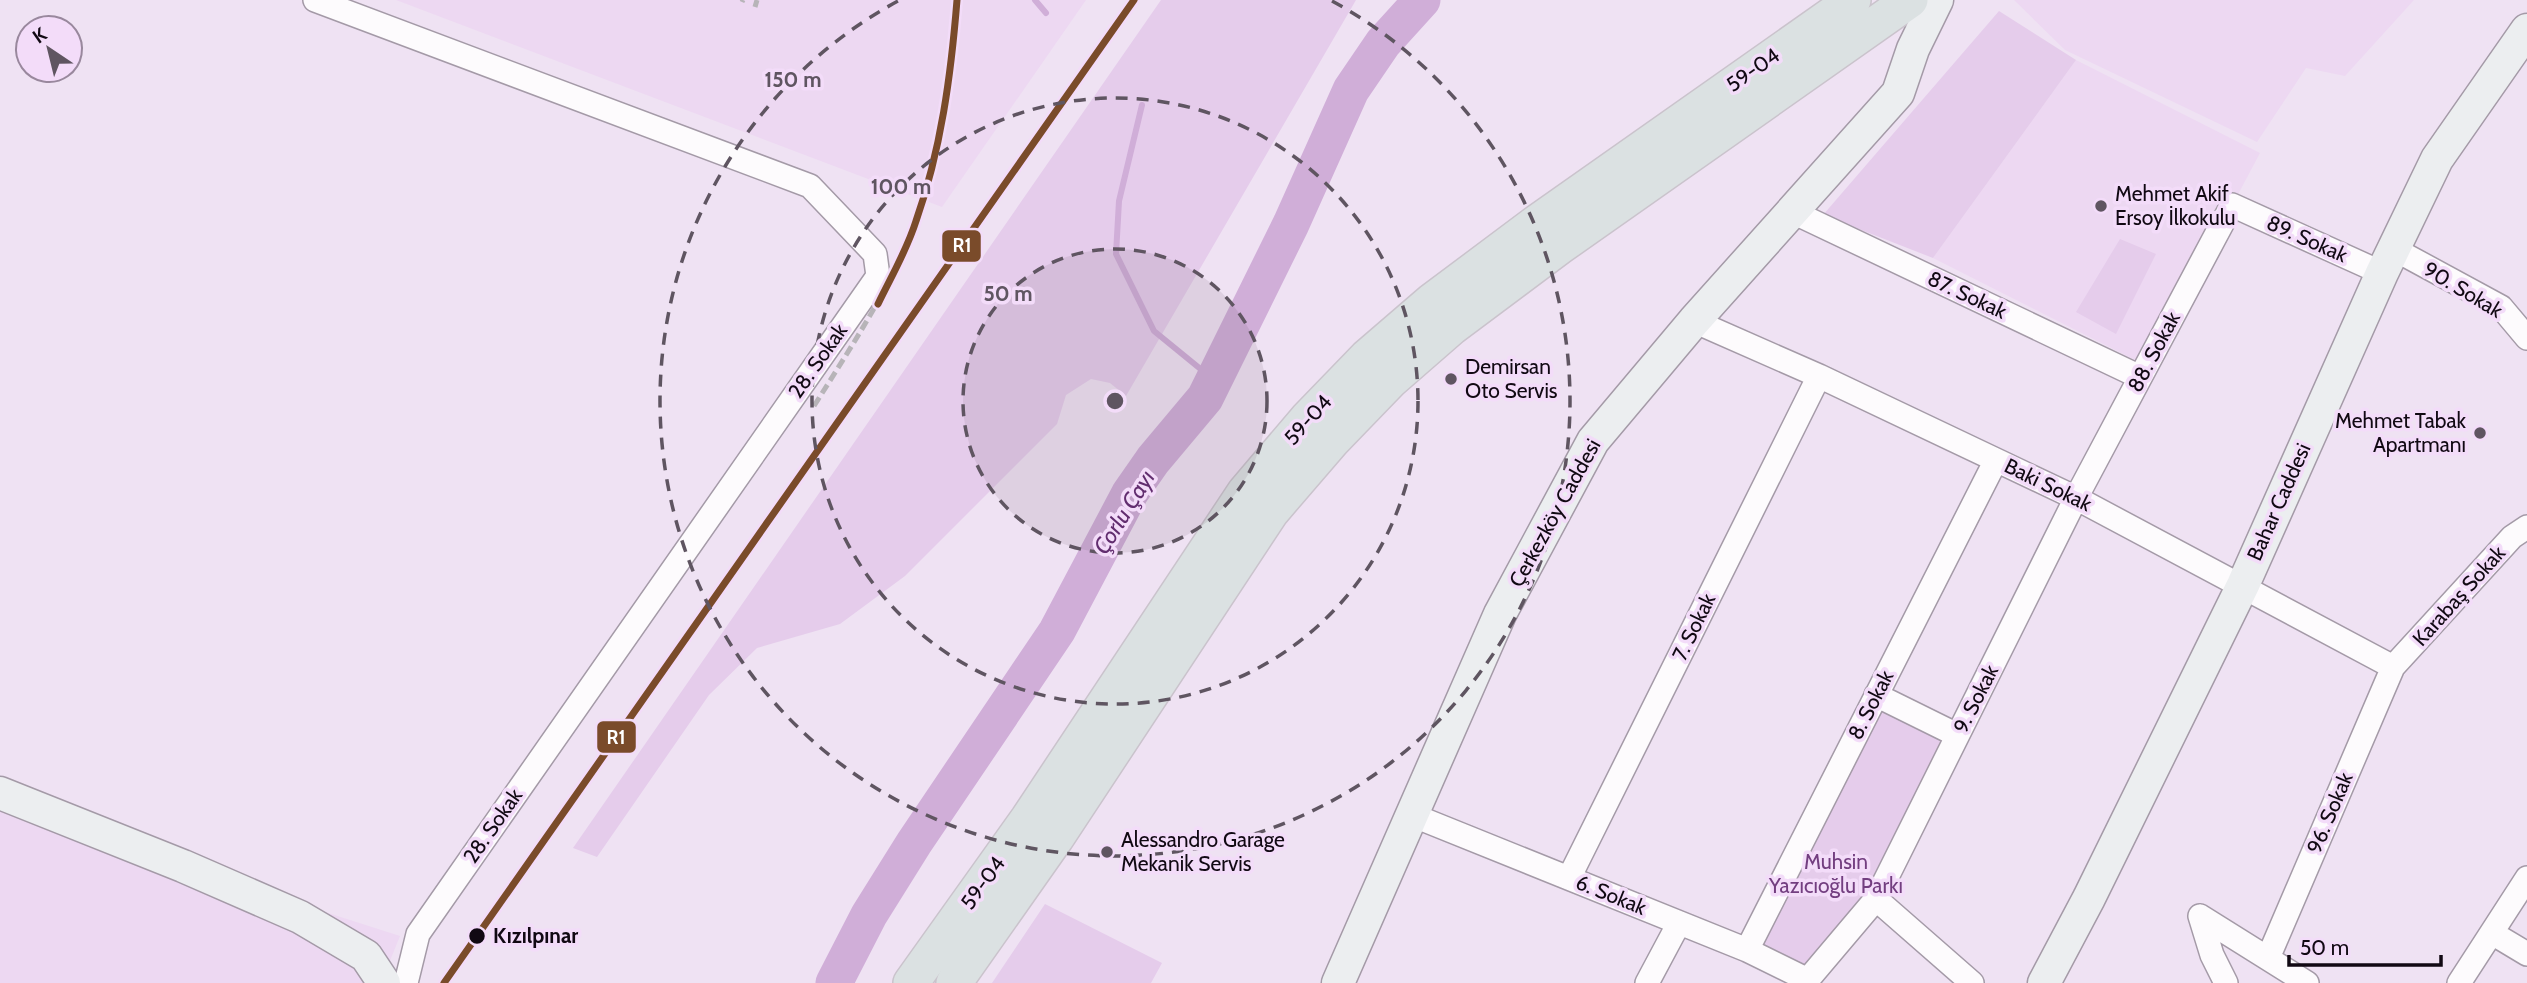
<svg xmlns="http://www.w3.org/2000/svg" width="2527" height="983" font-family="Cabin,sans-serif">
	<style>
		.built { fill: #edd8f2 }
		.green { fill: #e5cceb }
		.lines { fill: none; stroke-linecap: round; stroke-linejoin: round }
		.stream { stroke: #d0aed8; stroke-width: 6 }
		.river { stroke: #d0aed8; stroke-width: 37 }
		.street-casing { stroke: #a49aa7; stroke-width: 26 }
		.secondary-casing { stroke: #a49aa7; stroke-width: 35 }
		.primary-casing { stroke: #cac3cc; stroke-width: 38 }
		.street { stroke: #fdfbfd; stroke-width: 23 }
		.secondary { stroke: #eceef0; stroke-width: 32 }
		.primary { stroke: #dbe1e2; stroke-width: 35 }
		.rail { stroke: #b7b4b8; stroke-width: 5; stroke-dasharray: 10 5; stroke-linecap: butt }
		.rail-1-casing { stroke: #f3dcf9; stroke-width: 12 }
		.rail-1 { stroke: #7a4b2a; stroke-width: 7 }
		.ring { fill: none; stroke: #5f5561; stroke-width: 3.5; stroke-dasharray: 12 9 }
		.poi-dot { fill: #5f5561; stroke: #f3dcf9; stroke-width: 2.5 }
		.stop-dot { fill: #110913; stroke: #f3dcf9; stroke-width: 2.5 }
		.labels { text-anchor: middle; stroke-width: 7; stroke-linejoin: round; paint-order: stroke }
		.street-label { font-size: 21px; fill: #110913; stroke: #f3dcf9 }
		.poi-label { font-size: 21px; fill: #110913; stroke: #f3dcf9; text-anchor: start }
		.park-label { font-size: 21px; fill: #733e80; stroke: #f3dcf9 }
		.stop-label { font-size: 21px; font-weight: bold; fill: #110913; stroke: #f3dcf9; text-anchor: start }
		.water-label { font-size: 23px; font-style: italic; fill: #622d6f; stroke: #f3dcf9 }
		.centre { fill: #5f5561; stroke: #f3dcf9; stroke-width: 3.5 }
		.ring-label { font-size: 21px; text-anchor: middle; font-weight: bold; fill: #5f5561; stroke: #f3dcf9; stroke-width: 7; stroke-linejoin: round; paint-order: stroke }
		.line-badge { stroke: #f3dcf9; stroke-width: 2.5 }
		.badge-label { font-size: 19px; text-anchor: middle; font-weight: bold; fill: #fff }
	</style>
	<rect width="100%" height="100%" fill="#efe2f3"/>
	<path class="built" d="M396,0H1086L942,207Z
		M2014,0H2414L2345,76L2306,68L2257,142L2065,50Z
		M2076,60L2260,153L2147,366L1933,258Z
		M0,808L400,936L381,983H0Z"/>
	<path class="green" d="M1161,0H1356L1126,396L1110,383L1091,379L1066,395L1057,424L905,576L840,624L757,648L709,695L597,857L573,848Z
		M1999,11L2076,60L1933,258L1823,215Z
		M2120,239L2156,254L2116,334L2076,312Z
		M1878,701L1949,736L1870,897L1807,974L1752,947Z
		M1045,904L1162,963L1151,983H992Z"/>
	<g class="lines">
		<path class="stream" d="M1035,0L1046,13
			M1142,105L1119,201L1116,254L1154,331L1214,380"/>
		<path class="river" d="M834,983L869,915L914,843L1057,631L1130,493L1153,460L1205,398L1291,224L1351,90L1383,43L1422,0"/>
		<g class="street-casing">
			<path id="street" d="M315,0L810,186L875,254L878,276L418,934L406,983
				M1793,212L2140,377
				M2394,249L2501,307L2527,338
				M1694,321L1819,376L2076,498L2393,667
				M1876,695L1957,735
				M1412,815L1747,950L1808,980
				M1569,878L1819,376
				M1876,899L1972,983
				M2200,916L2307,983
				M2200,916L2212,955L2226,983
				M2492,933L2527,954
				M1747,950L1996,460
				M2268,958L2393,667L2512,537L2527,527
				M1647,983L1679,923
				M1805,983L1876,899L2076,498L2232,205L2382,273
				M2459,983L2527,878"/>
		</g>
		<g class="secondary-casing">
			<path id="secondary" d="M0,793L183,866L300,917L366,956L384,983
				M1338,983L1500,614L1593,441L1694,321L1898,93L1913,49L1937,0
				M2044,983L2089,898L2243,585L2382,273L2437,159L2527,30"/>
		</g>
		<g class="primary-casing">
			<path id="primary" d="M911,983L1028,819L1245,492L1307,419L1367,357L1432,301L1539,221L1853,0
				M954,983L1056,838L1271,512L1332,441L1390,381L1452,327L1559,247L1910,0"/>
		</g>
		<use href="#street" class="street"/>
		<use href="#secondary" class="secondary"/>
		<use href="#primary" class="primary"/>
		<path class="rail" d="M742,2L743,0
			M755,7L757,0
			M814,406C851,347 889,290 915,225C943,156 951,73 957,0"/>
		<g class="rail-1-casing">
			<path id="rail-1" d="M878,304C891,277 907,250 916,221C941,150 951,75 957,0
				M444,983L1134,0"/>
		</g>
		<use href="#rail-1" class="rail-1"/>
	</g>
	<circle cx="1115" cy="401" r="152" fill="#5f5561" fill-opacity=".12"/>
	<g class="ring">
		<circle cx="1115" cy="401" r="152"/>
		<circle cx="1115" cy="401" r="303"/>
		<path d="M1332 1A455 455 0 1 1 898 1"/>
	</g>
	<g class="poi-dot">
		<circle cx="2101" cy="206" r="7"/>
		<circle cx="1451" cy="379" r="7"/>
		<circle cx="2480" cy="433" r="7"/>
		<circle cx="1107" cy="852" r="7"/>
	</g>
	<circle class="stop-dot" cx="477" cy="936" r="9"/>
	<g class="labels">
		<g class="street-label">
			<text transform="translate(1753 70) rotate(-35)" y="7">59-04</text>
			<text transform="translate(2307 239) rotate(24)" y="7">89. Sokak</text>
			<text transform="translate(2463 290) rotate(31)" y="7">90. Sokak</text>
			<text transform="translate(1967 295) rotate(25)" y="7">87. Sokak</text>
			<text transform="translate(2154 352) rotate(-62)" y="7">88. Sokak</text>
			<text transform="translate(818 361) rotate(-55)" y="7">28. Sokak</text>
			<text transform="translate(1308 420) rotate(-48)" y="7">59-04</text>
			<text transform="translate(2048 485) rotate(26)" y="7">Baki Sokak</text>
			<text transform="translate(2279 502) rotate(-66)" y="7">Bahar Caddesi</text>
			<text transform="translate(1555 513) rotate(-61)" y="7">Çerkezköy Caddesi</text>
			<text transform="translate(2459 596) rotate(-48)" y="7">Karabaş Sokak</text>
			<text transform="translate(1694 627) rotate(-64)" y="7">7. Sokak</text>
			<text transform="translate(1976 699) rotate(-63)" y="7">9. Sokak</text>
			<text transform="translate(1871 705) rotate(-63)" y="7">8. Sokak</text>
			<text transform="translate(2330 813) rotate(-67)" y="7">96. Sokak</text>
			<text transform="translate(493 826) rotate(-55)" y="7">28. Sokak</text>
			<text transform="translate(983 883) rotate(-54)" y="7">59-04</text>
			<text transform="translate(1611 895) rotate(22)" y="7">6. Sokak</text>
		</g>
		<g class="poi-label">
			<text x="2115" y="201">Mehmet Akif<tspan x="2115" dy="24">Ersoy İlkokulu</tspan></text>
			<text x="1465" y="374">Demirsan<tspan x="1465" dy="24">Oto Servis</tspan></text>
			<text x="2466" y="428" text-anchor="end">Mehmet Tabak<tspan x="2466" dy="24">Apartmanı</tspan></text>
			<text x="1121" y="847">Alessandro Garage<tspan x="1121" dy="24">Mekanik Servis</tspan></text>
		</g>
		<g class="park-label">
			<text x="1836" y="869">Muhsin<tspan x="1836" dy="24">Yazıcıoğlu Parkı</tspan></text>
		</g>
		<g class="stop-label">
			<text x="493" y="943">Kızılpınar</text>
		</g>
		<g class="water-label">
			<text transform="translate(1124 512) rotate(-58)" y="8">Çorlu Çayı</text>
		</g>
	</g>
	<circle cx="1115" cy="401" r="10" class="centre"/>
	<g class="ring-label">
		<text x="793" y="87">150 m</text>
		<text x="901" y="194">100 m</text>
		<text x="1008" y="301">50 m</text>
	</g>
	<g class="line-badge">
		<rect x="941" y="229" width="41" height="34" rx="7" fill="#7a4b2a"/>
		<rect x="596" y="720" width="41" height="34" rx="7" fill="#7a4b2a"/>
	</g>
	<g class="badge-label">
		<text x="962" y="252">R1</text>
		<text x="616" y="744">R1</text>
	</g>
	<g transform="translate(49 49) rotate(325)"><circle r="33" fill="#f3dcf9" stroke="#99889d" stroke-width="2"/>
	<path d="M0-5L12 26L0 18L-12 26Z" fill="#5f5561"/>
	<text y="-10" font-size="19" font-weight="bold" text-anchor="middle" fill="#110913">K</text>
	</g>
	<path d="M2289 955v10h152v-10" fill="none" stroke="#110913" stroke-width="3.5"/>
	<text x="2300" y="955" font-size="21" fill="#110913" stroke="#f3dcf9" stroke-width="5" paint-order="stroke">50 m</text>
</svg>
